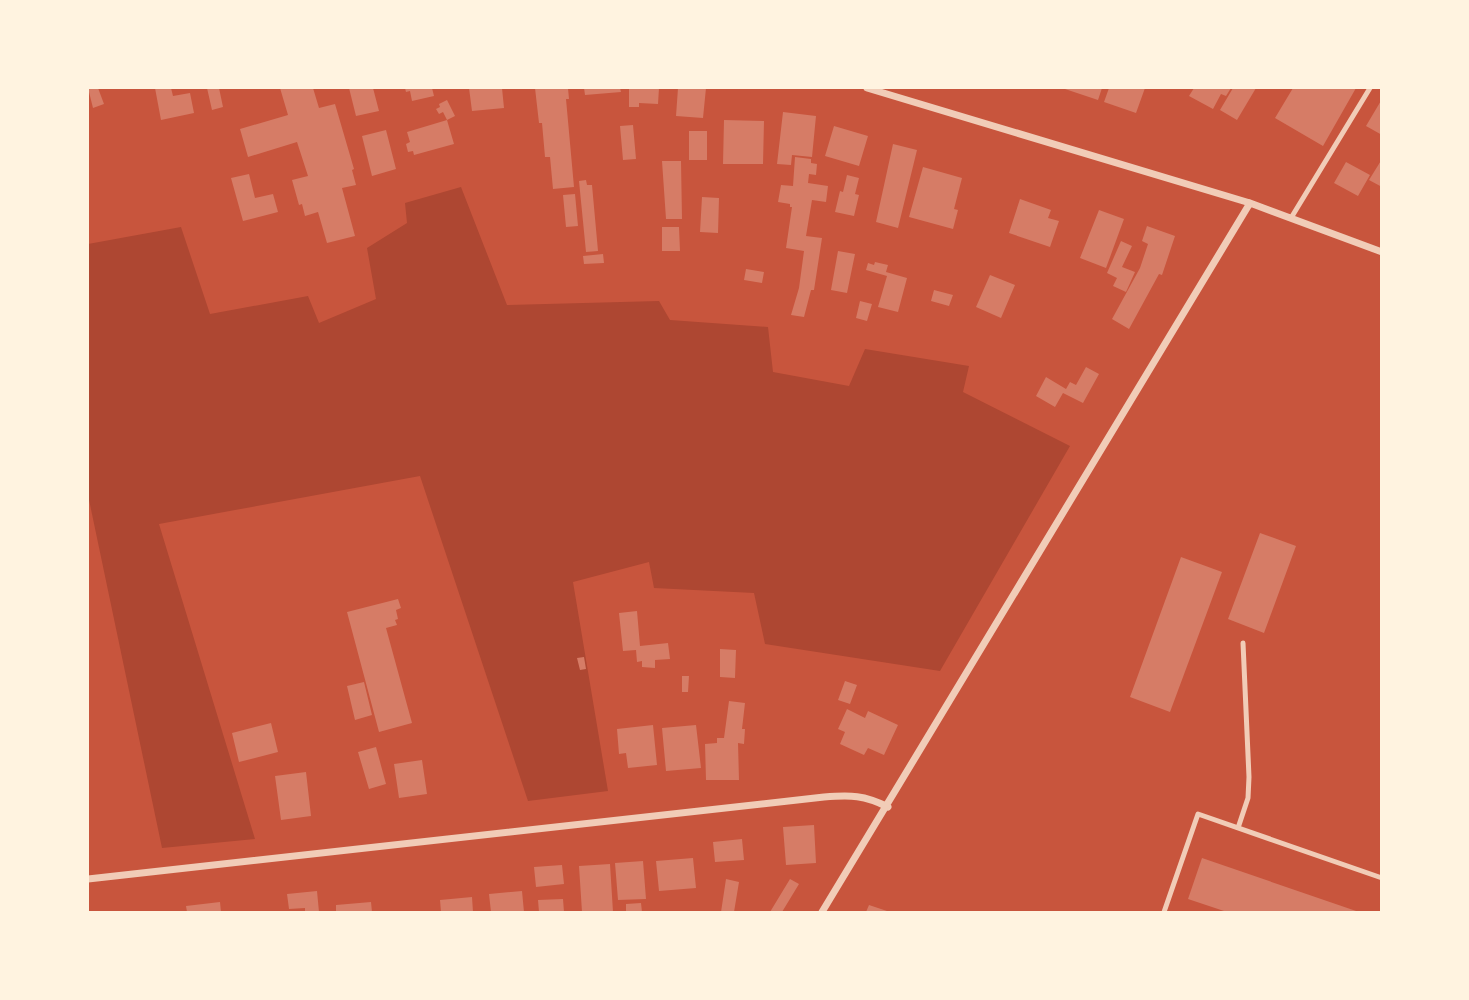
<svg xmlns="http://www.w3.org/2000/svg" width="1469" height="1000" font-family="'Open Sans',sans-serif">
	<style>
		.green { fill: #ae4732 }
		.building { fill: #d67c66 }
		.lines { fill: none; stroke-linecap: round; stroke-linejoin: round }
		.service { stroke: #f1ccb7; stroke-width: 5 }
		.minor { stroke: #f1ccb7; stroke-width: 7 }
	</style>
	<rect width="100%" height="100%" fill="#c8553d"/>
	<path class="green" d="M461,187L507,305L659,301L670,320L768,327L773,372L849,386L865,349L969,366L963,392L1070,446L940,671L765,644L754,593L654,588L649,562L573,582L608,791L528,801L420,476L159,524L255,839L162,848L88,495V244L181,227L210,314L308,296L319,323L376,299L367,248L407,223L405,203Z"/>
	<path class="building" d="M88,88H98L104,104L93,108Z
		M155,88H171L173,96L190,93L194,113L161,120Z
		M207,88H219L223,107L212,110Z
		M280,88H313L319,108L335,104L354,169L352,170L356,185L342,188L355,236L327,243L318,212L305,216L302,204L299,205L292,180L308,176L297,142L248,157L240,129L288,115Z
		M349,88H373L379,111L356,116Z
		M405,88H432L434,96L412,101L410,91L406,92Z
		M469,88H502L504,108L472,111Z
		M535,88H568L569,99H566L574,187L553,189L550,157H545L542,123H539Z
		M584,88H620L621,92L585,95Z
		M629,88H659L658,104L639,103V107H629Z
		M678,88H706L703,118L676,116Z
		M1062,88H1102L1098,100Z
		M1109,88H1145L1136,113L1104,102Z
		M1194,88H1231L1226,96L1221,94L1213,109L1189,96Z
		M1233,88H1256L1237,120L1220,110Z
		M1293,88H1356L1323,146L1275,118Z
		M1382,99V135L1366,126Z
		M447,100L455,116L447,120L443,112L439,114L436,109L440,107L439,104Z
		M783,112L816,116L812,157L792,155L791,165L777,164Z
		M447,120L454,144L414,155L413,151L408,152L406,144L410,142L407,132Z
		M724,120L764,121L763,164H723Z
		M633,125L636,159L623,160L620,126Z
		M834,126L868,136L859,166L825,156Z
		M386,130L396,169L372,176L362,136Z
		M689,131H707V160H689Z
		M893,144L917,150L898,228L876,222Z
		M795,157L811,159V163L817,164L816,175L809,174L808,183L828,186L826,202L812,200L806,236L822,238L814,290H811L804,317L791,315L799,288L804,251L786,248L792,207H790V204L778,202L781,185L793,186Z
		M1382,159V187L1369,180Z
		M662,161H681L682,219H666Z
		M1346,162L1370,175L1358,196L1334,183Z
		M923,167L962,178L954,209L958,210L953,229L909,217Z
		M249,174L255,198L273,194L278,212L243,221L231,178Z
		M847,175L859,178L855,194L859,195L854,216L835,212L840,191L843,192Z
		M586,180L587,185H592L598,251L586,252L579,181Z
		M575,194L578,226L566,227L563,195Z
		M702,197L719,198L718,233L700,232Z
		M1020,199L1051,210L1048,218L1059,221L1050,247L1009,233Z
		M1099,210L1124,219L1106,268L1080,258Z
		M1147,226L1175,236L1162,275L1159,274L1129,329L1112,319L1140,268L1148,244L1142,241Z
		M662,227H679L680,251H662Z
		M1121,241L1132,246L1122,267L1135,272L1126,292L1113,286L1117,278L1107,273Z
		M838,251L855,254L847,293L831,290Z
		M603,254L604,263L584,264L583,256Z
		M875,262L888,265L886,272L907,278L898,312L878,307L887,276L866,270L868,263L874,265Z
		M746,269L764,272L762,283L744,280Z
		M990,275L1015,285L1001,318L976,307Z
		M934,290L953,295L949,306L931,301Z
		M860,301L872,304L867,321L856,318Z
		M1086,367L1099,374L1083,403L1063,393L1055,407L1036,396L1046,377L1066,389L1070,382L1076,385Z
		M1260,533L1296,546L1264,633L1228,619Z
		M1181,557L1222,572L1170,712L1130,697Z
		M398,599L401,608L396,610L398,619L395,620L397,625L386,628L412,723L379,732L347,612Z
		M637,611L640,646L668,643L670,659L655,660V668L642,667V661L637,662L636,650L623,651L619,613Z
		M720,649L736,650L735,678L720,677Z
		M584,657L586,669L580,670L577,658Z
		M682,676H689L688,692H682Z
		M845,681L857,685L850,704L838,700Z
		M364,682L372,715L355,720L347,686Z
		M729,701L745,703L742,729H745L744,744L738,743L739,780H706L705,744L717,743V738H724Z
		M847,709L865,718L868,711L898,725L884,755L868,748L864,755L840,744L845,732L838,729Z
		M271,723L278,752L239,762L232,733Z
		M653,725L657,765L628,768L626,753L619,754L617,729Z
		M696,725L701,768L666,771L662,728Z
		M376,747L386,784L369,789L358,752Z
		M422,760L427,794L399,798L394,764Z
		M306,772L311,816L281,820L275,776Z
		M814,825L816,863L786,865L783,827Z
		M742,839L744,860L715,862L713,842Z
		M693,858L696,888L659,891L656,861Z
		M1202,858L1359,912H1227L1188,899Z
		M643,861L646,899L618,900L615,863Z
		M610,864L613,912H582L579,866Z
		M562,865L564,884L536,887L534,867Z
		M726,879L739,882L734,912H721Z
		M790,879L799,884L782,912H770Z
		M317,891L319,912H305V908L289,909L287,894Z
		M522,891L524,912H491L489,894Z
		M472,897L473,912H441L440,900Z
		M563,899L564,912H539L538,900Z
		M220,902L221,912H187L186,906Z
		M371,902L372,912H336V905Z
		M641,903L642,912H626V904Z
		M869,905L890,912H866Z"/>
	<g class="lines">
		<path class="service" d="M1291,218L1370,88
			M1238,828L1248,798L1249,777L1243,643
			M1164,912L1198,814L1382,878"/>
		<path class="minor" d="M867,88L1250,203L1382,252
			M88,879L824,797C851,795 864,795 888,807
			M822,912L1250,203"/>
	</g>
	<rect width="1469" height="1000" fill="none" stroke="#fff3e0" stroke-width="178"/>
</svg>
